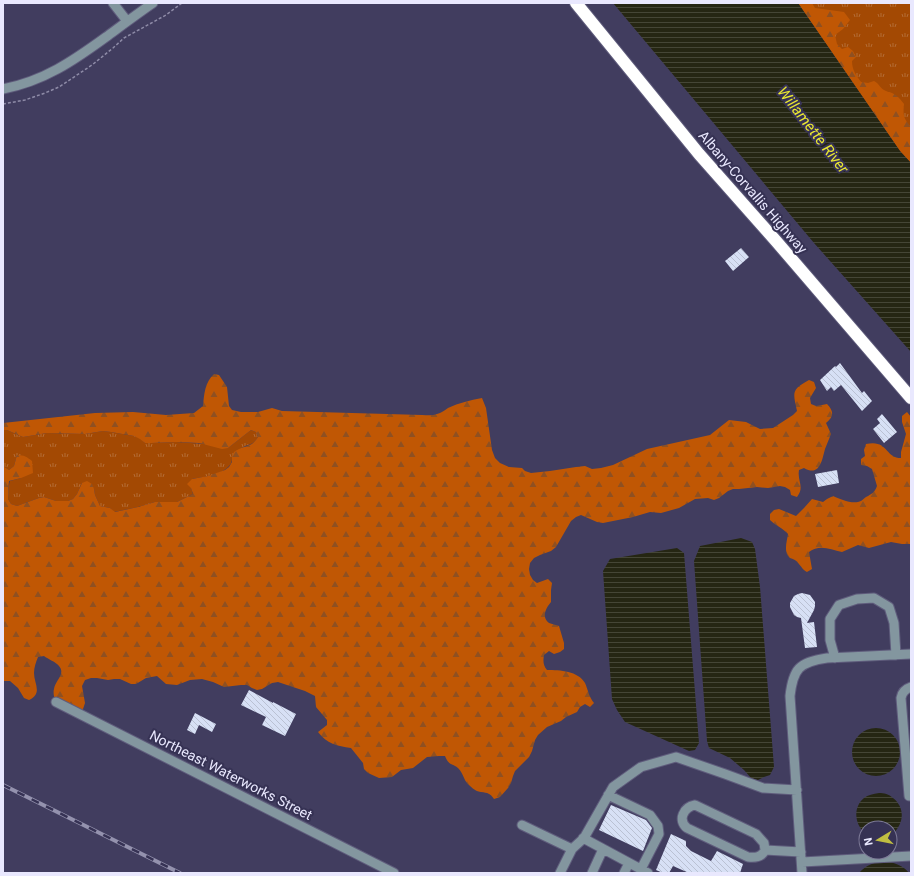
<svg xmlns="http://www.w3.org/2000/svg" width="914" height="876" font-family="Roboto,sans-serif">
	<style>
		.grass { fill: url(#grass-tufts) }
		.forest { fill: url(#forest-firs) }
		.water { fill: url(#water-rules) }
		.building { fill: url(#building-back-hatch) }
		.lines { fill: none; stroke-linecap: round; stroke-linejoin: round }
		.minor-casing { stroke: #5f5c7c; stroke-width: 11 }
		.highway-casing { stroke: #5f5c7c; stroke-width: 14 }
		.path { stroke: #8e8ba7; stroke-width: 1.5; stroke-dasharray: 3 2; stroke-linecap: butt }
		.minor { stroke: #83969f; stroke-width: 9 }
		.highway { stroke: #fff; stroke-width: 12 }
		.rail-casing { stroke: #9492ae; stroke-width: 4 }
		.rail { stroke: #363254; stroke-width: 2.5; stroke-dasharray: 8; stroke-linecap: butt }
		.labels { text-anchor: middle; stroke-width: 4; stroke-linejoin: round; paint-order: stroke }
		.street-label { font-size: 14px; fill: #e9e8fe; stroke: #363254 }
		.water-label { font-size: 15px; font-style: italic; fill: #ebe931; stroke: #363254 }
	</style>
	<defs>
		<pattern id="grass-tufts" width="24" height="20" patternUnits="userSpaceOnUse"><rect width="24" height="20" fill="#a34903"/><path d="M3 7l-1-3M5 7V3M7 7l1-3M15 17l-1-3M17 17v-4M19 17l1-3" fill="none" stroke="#b46c35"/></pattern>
		<pattern id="forest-firs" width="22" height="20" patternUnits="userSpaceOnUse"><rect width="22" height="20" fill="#c05704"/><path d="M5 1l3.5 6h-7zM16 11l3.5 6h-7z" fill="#8f5021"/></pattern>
		<pattern id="water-rules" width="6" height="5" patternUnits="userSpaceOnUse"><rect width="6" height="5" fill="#252613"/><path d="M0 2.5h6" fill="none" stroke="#454636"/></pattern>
		<pattern id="building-back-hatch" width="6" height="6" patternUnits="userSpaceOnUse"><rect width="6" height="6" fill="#d7e0f5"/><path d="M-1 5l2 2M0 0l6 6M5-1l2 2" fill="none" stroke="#bac1d3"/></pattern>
	</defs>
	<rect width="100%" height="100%" fill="#413d5f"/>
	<path class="grass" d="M798,3H911V163L900,151Z
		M3,430H7L23,437L47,433L85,434L103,431L111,432L134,436L140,438L145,443H151L176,442L205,444L228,448L251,430L256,432L258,437C253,445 252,443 245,446C240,448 236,453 232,457C232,460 232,463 229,466C222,475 202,477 192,479L191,488L193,494L177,502H155L138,507L114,512L110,508L100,506L95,495L94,489L82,483L77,494L73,499L68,501H56L44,497L39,498L17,506L11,504L8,499C9,492 8,487 10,481L21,478L17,455L14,466L9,470L3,466Z"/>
	<path class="forest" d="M798,3H812L815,8L844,12L850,20L843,29L835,35L837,44L842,49L848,47L853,51L856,57L852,61C852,70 856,75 861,82L868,83L874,81C880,84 880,89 886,91C890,93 888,91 892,93C897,95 901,100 904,104C903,115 903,118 911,127V163L900,151Z
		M214,374L219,375L227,387L229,406L232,410L241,412H258L272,408L282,411L422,415C427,415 432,416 437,414C441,413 445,410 448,408C459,403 470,400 482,398L486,408L492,450L495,458L500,463L509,467L522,468L525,471L531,473L550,471L576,467L585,466L592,469L601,468L613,465L647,449L710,435L729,420L746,422L760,429L773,428L793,415L797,411C793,392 791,390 809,380L814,382L816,388L810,398L811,404L816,406L822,405L827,404C834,411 834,417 826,423L831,434C829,439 827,444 825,449C822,460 820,477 804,468L799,470C797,481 805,487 797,497L791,495L790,490L785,487L780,486L768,488L757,487L739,489H733L728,491L719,498L714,500L708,498L695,499L679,508L661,513L650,512L633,517L603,523L597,522L581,515L576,517L571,521L556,547L551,551L540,555L534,558L530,563L529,569L530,575L533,580L537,583L548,579L552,583L551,590V602C546,608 541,617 549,623C552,624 556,625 559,626L564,643V649L560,652L554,654L549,651L544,655C543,661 543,665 547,670C560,670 578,671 585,683C588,690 589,697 594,703L590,707L585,704L580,707L577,712L566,717L561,721L547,727L538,735L535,740L532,751L529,757L515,771L513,776L511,783L508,788L500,797L494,799C490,793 488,793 481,792C478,792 473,789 470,786C464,782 464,774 458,768C452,763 449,766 445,756H439L427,757L413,768L401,770L392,777L379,778L368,773L364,769L363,763L351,748C337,746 327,744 318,732L327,725V720L316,707L315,696L305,691L278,682L272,683L262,689L257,690L252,688L247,685H241L224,687L213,682L202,679L190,680L177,685L166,684L157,676L146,678L136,684H131L120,679H114L108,680L97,678H91L85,680L82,686L85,703L83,709L80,714L55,701C54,697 53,692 54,689C55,681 66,674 59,666C56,662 48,659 44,656L38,657C36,662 34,667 34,673C34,684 43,693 29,700L24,698L18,688L10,681H3V466L9,470L14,466L17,455C24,455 27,457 32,461L33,473L21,478L9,481C8,487 9,493 8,499L11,504L17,506L39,498L44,497L56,501H68L73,499L77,494L82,483L87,481L92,484L94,489L95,495L100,506L110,508L115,512L138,507L155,502H177L193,494L191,488L187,484L192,479L208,476L225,470L229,467L232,462V457L234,452C237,450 240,448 244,447C251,444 253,445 258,437L256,432L251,430L228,448L222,449L199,443L176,442L151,443H145L140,439L134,436L111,432L103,431L85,434L47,433L23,437L7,430H3V423L95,413L133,412L166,415L194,413L203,406C204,394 205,382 214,374Z
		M907,412L911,417V544H902L891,542L869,548L858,545L842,552C830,549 819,544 809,552L812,569L807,572C802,569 802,567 798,563C796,560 793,559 790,558C783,553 787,541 788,534C783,528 776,526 770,520V514L774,510L779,509L796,516L804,508L812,499L823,502L827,499L833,496C840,499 853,505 861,501C863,500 864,498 866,497C872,494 875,492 877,486L872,469L867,466L861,465V459L865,456L864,450L866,444C888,439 885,458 901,458V452L906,434L902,422V416Z"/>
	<path class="water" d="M613,3H798L900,151L911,163V352L814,243Z
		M741,538L752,542L755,549L760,587L774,767L770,775L764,777L758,780L751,778L744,770L730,758L709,748L707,741L694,561L700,546Z
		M677,548L684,553L699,743L695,750L689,751L625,722L617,710L612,699L603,571L610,559Z
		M852 752a24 24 0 1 1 48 0a24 24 0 1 1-48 0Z
		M879,793C884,793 889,794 893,798C907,809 903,827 890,836V828H866V834C855,826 852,808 864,798C868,795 873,794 879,793Z
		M885,861C894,863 903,865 909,873H859C866,865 874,862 885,861Z"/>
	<path class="building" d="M741,248L749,257L733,271L725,261Z
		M840,363L862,393L864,391L872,401L862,411L841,385L834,391L831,387L827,391L820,380L835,366L836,367Z
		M882,414L897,432L884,443L873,429L880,423L877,419Z
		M837,470L839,483L818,487L815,474Z
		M802,593L810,595L815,602V606L814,610L807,623L814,622L817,647L805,648L801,618L797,617L794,615L790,607V603L794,596L798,594Z
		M249,690L273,703V702L296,714L285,736L262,725L266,717L241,705Z
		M195,713L216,724L212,732L199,725L195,734L187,730Z
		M611,805L646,820L652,828L643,851L599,830Z
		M671,834L686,841V846L691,851L711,861L717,851L743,864L740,873H689L673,866L669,873H663L656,870Z"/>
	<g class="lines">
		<g class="minor-casing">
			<path id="minor" d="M113,3L127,21
				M3,89C44,81 73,61 106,37C121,26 137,14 153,3
				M835,658L830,640V619L839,605L857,599L874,598L889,607L894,623L896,655
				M911,687C905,689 902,692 901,698L909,796H911
				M56,702L394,873
				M608,795L650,815L658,826L659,834L641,869
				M522,825L572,849
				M583,838L648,873
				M765,850L764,843L756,834L695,805C684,807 677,820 687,828L748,857C756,858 762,857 765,850L801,852
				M802,862L911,856
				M560,873L572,849L584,838L613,787L641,767L676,757L725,774L763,788L797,790
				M592,873L603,849
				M624,873L629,863
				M802,873L790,696C793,669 799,662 827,658L911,654"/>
		</g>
		<g class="highway-casing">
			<path id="highway" d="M576,3L699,154L776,241L911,398"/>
		</g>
		<path class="path" d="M3,104L25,100L45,93L59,87L92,65L113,48L124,38L166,15L182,3"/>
		<use href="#minor" class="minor"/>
		<use href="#highway" class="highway"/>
		<g class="rail-casing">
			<path id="rail" d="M3,785L180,873"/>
		</g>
		<use href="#rail" class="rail"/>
	</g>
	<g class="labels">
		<g class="street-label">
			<text transform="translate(753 192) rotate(49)" y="5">Albany-Corvallis Highway</text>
			<text transform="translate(231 775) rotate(27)" y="5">Northeast Waterworks Street</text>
		</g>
		<g class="water-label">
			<text transform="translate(813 130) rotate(52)" y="5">Willamette River</text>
		</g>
	</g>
	<rect width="914" height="876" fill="none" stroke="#e9e8fe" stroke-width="8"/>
	<g transform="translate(878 840) rotate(260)"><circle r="19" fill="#363254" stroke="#7e7b98"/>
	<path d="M0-3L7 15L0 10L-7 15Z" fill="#c0be41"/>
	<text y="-6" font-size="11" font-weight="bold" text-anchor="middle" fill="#e9e8fe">N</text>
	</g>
</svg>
